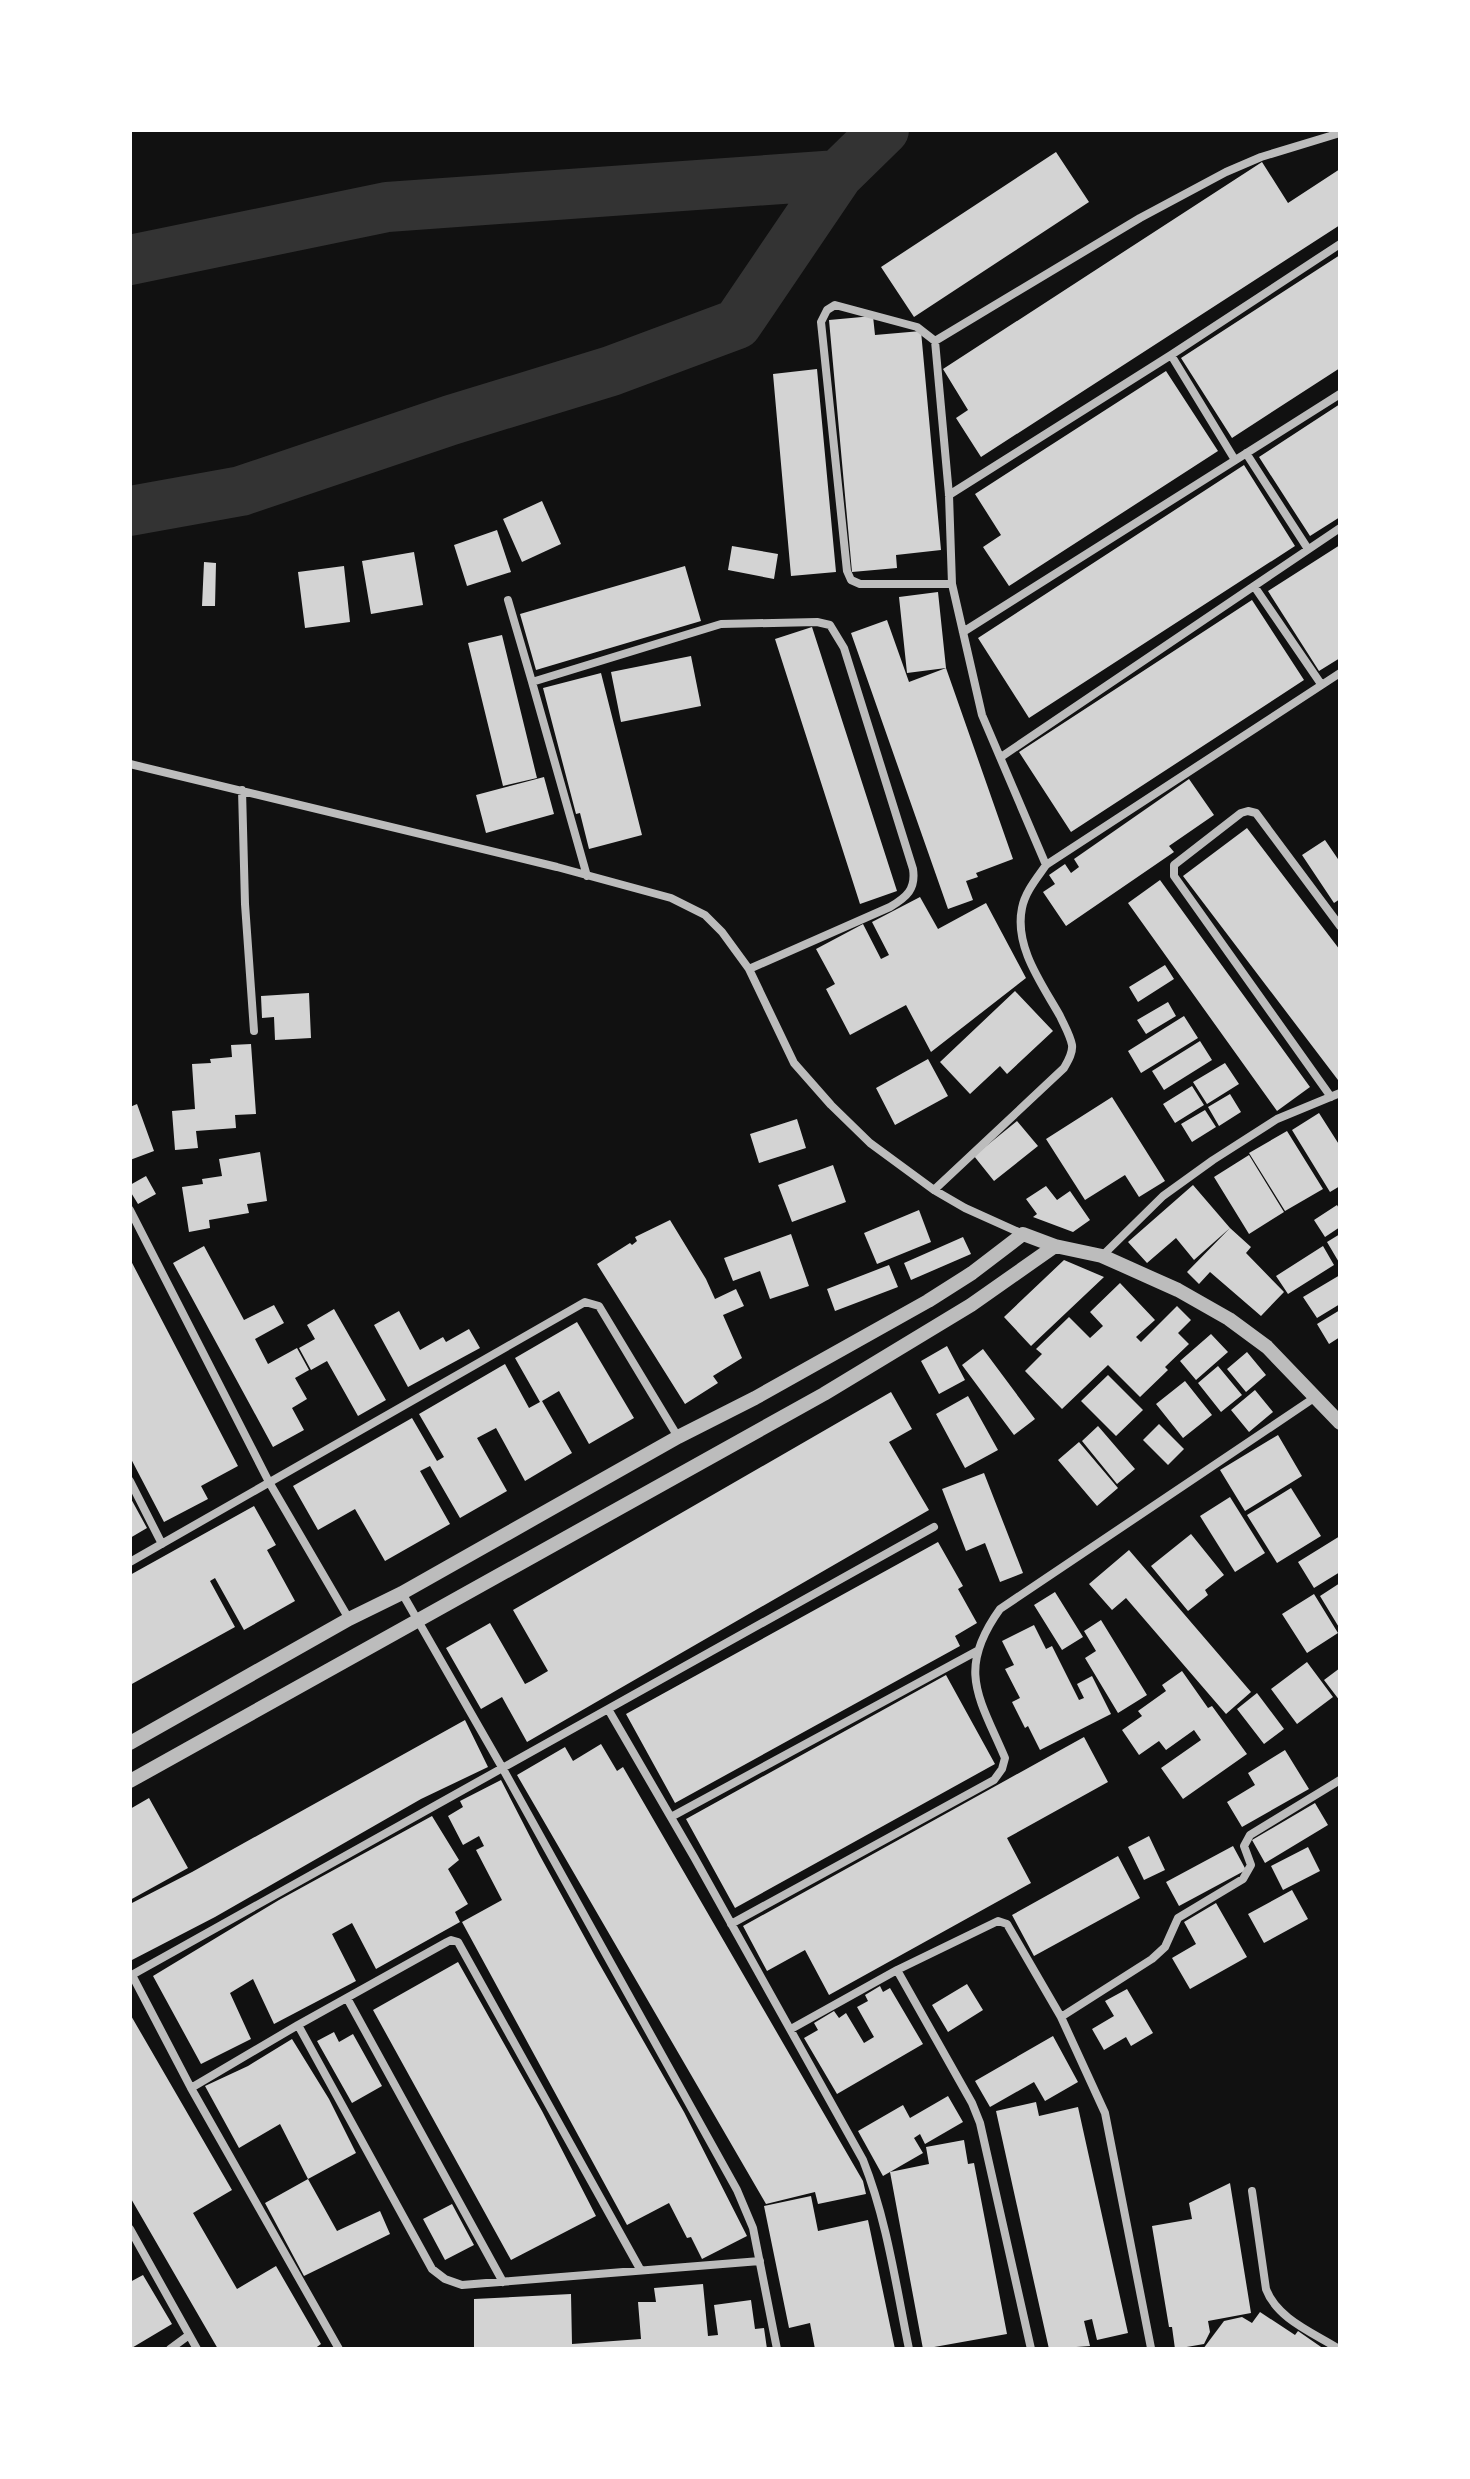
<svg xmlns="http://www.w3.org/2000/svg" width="1470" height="2479" font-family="Helvetica,sans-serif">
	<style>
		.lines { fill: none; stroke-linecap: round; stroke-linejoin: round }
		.river { stroke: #333; stroke-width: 50 }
		.building { fill: #d3d3d3 }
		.minor { stroke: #bcbcbc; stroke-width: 8 }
		.tertiary { stroke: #bcbcbc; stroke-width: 14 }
	</style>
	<rect width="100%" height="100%" fill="#111"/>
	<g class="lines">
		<path class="river" d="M130,260L387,207L838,175L884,130
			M130,511L241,491L451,420L611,371L737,324L838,175"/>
	</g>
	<path class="building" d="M1056,152L1089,202L914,317L881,267Z
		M1262,162L1288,203L1340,169V225L981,457L956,418L968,410L943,369Z
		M1340,255V368L1232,438L1181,358Z
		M873,316L875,335L921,331L941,550L896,555L897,568L852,572L829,320Z
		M817,369L836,572L791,576L773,374Z
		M1166,371L1218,451L1009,586L983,547L1001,535L975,494Z
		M1340,404V517L1310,536L1259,457Z
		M1244,465L1295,546L1029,718L978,638Z
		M542,501L561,544L522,562L503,519Z
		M497,530L511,572L467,586L454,545Z
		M1340,545V658L1319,671L1268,591Z
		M732,546L778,554L774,579L728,570Z
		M414,552L423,605L371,614L362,561Z
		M204,562L216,563L215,606H202Z
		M344,566L350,622L305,628L298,572Z
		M685,566L701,621L536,670L520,614Z
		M938,592L946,668L907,673L899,597Z
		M1252,600L1304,680L1071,832L1019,752Z
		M887,620L909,682L946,668L1013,859L976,873L978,877L966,881L973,900L948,909L851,633Z
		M812,627L897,891L860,904L775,639Z
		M502,635L537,778L503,786L468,643Z
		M691,656L701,706L621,722L611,672Z
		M601,673L642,835L589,849L580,813L576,814L543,688Z
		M544,777L554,814L486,833L476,795Z
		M1189,779L1214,815L1169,846L1174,852L1066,926L1043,892L1055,884L1049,875L1065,864L1071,873L1079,867L1074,859Z
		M1247,828L1340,950V1078L1338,1080L1183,876Z
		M1325,840L1340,862V899L1334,903L1302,855Z
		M1160,880L1310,1087L1277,1111L1128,903Z
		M920,897L938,929L986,903L1026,978L931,1052L906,1005L850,1035L826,989L835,984L816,949L863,924L881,959L889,955L872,922Z
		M1165,965L1174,979L1138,1002L1129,987Z
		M1015,991L1053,1031L1007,1074L1000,1066L970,1094L940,1062Z
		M309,993L311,1038L275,1040L274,1017L262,1018L261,996Z
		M1168,1002L1176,1016L1146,1034L1137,1020Z
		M1184,1016L1198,1038L1141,1073L1128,1051Z
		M1200,1041L1212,1060L1164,1090L1152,1071Z
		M251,1044L256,1114L235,1115L236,1128L196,1131L198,1148L175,1150L172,1111L195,1109L192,1064L211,1063L210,1059L232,1057L231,1045Z
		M928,1059L948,1096L895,1125L876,1088Z
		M1225,1063L1239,1084L1207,1104L1193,1082Z
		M1192,1086L1204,1105L1175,1123L1163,1104Z
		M1230,1094L1241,1112L1219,1126L1208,1107Z
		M1112,1097L1165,1181L1139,1197L1125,1175L1085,1200L1046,1139Z
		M137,1104L154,1151L130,1160V1107Z
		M1205,1110L1216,1127L1192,1142L1181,1124Z
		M1319,1113L1340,1146V1186L1330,1192L1292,1130Z
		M797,1119L806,1148L759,1163L750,1134Z
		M1017,1121L1038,1146L994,1181L974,1156Z
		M1287,1131L1323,1189L1285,1211L1249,1153Z
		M260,1152L267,1201L247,1204L249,1213L209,1220L210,1228L189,1232L182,1187L203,1184L202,1179L222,1176L219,1159Z
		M1249,1155L1284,1212L1249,1234L1214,1177Z
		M833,1165L846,1202L792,1222L778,1185Z
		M146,1176L156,1194L138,1204L130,1191V1185Z
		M1193,1185L1230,1228L1251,1247L1246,1253L1284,1292L1261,1316L1210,1272L1199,1284L1187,1272L1230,1228L1194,1260L1176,1238L1147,1263L1128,1242Z
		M1046,1186L1057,1200L1070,1191L1090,1220L1073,1232L1033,1217L1037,1214L1026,1199Z
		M1337,1205L1340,1210V1227L1325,1237L1314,1220Z
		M919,1210L931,1242L877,1264L864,1233Z
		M670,1220L706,1279L715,1299L736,1289L744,1306L723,1315L742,1358L713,1376L718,1383L685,1404L597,1264L630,1243L632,1245L637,1241L635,1237Z
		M791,1234L809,1286L770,1299L760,1271L733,1281L724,1258Z
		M1340,1234V1264L1327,1242Z
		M963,1237L971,1254L911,1280L904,1263Z
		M204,1246L244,1320L274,1305L284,1323L255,1339L268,1364L297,1348L309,1370L295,1378L307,1399L292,1408L304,1430L273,1447L173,1263Z
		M1323,1246L1334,1265L1288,1294L1276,1276Z
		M130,1259L238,1466L201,1486L208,1499L164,1522L130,1457Z
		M1064,1260L1104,1277L1031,1346L1004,1317Z
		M889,1265L898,1287L835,1311L827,1289Z
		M1340,1275V1304L1317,1318L1303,1297Z
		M1120,1283L1155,1320L1136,1337L1141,1342L1177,1306L1191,1320L1178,1333L1189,1344L1165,1367L1168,1370L1140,1397L1108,1365L1062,1409L1025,1371L1042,1354L1036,1349L1069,1317L1090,1338L1103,1326L1090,1312Z
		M334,1309L386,1400L358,1416L327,1361L311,1370L299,1348L315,1339L307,1325Z
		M1340,1310V1337L1329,1344L1317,1324Z
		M399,1311L420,1350L443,1337L446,1342L469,1329L480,1348L408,1387L374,1325Z
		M577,1322L634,1418L589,1444L559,1391L542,1401L572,1453L525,1481L496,1428L477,1438L507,1491L460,1518L430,1466L420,1471L450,1524L385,1561L355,1509L318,1530L293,1486L412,1418L437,1461L444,1457L419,1414L505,1364L529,1408L540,1402L515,1358Z
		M1211,1334L1228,1352L1196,1380L1180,1361Z
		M947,1346L965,1380L939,1394L921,1361Z
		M983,1349L1035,1419L1014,1435L962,1365Z
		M1247,1352L1266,1375L1246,1392L1227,1369Z
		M1218,1366L1242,1395L1221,1412L1198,1383Z
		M1108,1375L1143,1410L1116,1436L1081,1401Z
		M1185,1381L1212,1415L1183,1438L1156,1404Z
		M1255,1390L1273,1412L1249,1432L1231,1410Z
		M891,1392L912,1429L889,1442L929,1510L527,1742L502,1697L481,1709L446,1648L490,1623L525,1684L531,1681L548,1671L513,1610Z
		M968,1396L998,1450L965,1468L936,1414Z
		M1159,1424L1184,1449L1168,1465L1143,1440Z
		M1098,1426L1135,1469L1117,1484L1082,1441Z
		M1278,1435L1302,1476L1245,1511L1220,1470Z
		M1079,1442L1118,1488L1097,1506L1058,1460Z
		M984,1473L1023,1573L1000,1582L985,1543L966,1551L942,1489Z
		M1291,1488L1321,1536L1277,1563L1247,1515Z
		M130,1497L147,1528L130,1538Z
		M1230,1497L1265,1553L1235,1572L1200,1516Z
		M254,1506L276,1545L267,1550L295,1601L244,1630L215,1578L210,1581L235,1627L130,1685V1575Z
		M1191,1534L1224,1575L1205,1590L1208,1595L1188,1611L1151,1566Z
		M1340,1536V1572L1314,1588L1298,1562Z
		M938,1542L963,1586L958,1589L977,1623L955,1636L960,1646L675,1803L626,1714Z
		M1129,1550L1251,1692L1226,1714L1126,1598L1112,1610L1089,1584Z
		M1340,1583V1629L1320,1596Z
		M1055,1592L1083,1637L1062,1650L1034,1605Z
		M1314,1594L1338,1633L1307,1653L1282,1614Z
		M1101,1620L1147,1695L1118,1713L1085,1658L1096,1651L1084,1631Z
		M1034,1625L1046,1649L1052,1646L1079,1700L1084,1698L1077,1684L1092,1676L1111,1714L1040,1750L1028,1726L1025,1728L1012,1702L1020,1698L1005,1669L1014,1665L1002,1641Z
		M1307,1662L1333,1697L1297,1724L1271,1689Z
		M1340,1668V1701L1324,1680Z
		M1182,1671L1208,1708L1212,1706L1247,1754L1183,1799L1161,1768L1201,1740L1194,1730L1166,1750L1159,1741L1139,1755L1122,1730L1142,1716L1138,1711L1166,1691L1162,1685Z
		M946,1675L995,1764L735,1908L686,1819Z
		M1257,1693L1284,1729L1264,1744L1237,1709Z
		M465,1720L488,1767L421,1799L215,1917L130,1961V1904L192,1872Z
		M1084,1737L1108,1782L1007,1838L1031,1883L829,1995L805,1950L767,1971L743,1926Z
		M601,1744L617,1771L623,1767L863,2181L866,2194L818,2204L815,2192L766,2204L517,1775L565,1747L573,1761Z
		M1285,1750L1309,1789L1242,1827L1227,1802L1255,1785L1248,1773Z
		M501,1780L539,1854L596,1958L684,2112L747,2236L702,2259L691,2237L687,2238L669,2203L627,2225L462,1922L502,1900L476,1850L484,1846L479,1836L463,1845L448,1816L463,1807L460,1801Z
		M149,1798L188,1868L130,1900V1809Z
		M1315,1803L1328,1825L1265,1863L1252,1840Z
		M432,1816L459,1860L448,1869L468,1904L455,1912L460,1922L376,1969L352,1923L332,1934L356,1981L274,2024L253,1979L230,1993L251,2039L201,2064L153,1976L279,1900Z
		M1149,1836L1165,1870L1144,1880L1128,1847Z
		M1233,1846L1246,1870L1179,1906L1166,1882Z
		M1308,1847L1320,1871L1283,1890L1271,1866Z
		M1118,1856L1140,1898L1034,1956L1012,1915Z
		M1292,1890L1308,1919L1264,1943L1248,1914Z
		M1216,1903L1247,1957L1190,1989L1172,1958L1196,1944L1184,1922Z
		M458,1962L542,2111L596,2216L511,2260L373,2010Z
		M967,1984L983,2010L948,2032L932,2005Z
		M880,1986L883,1992L890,1988L923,2044L837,2094L804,2038L818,2030L814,2023L834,2011L839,2018L846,2013L864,2043L874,2037L857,2007L868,2001L865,1995Z
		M1127,1989L1153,2033L1131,2046L1126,2037L1104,2050L1092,2029L1114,2016L1105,2001Z
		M130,2014L232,2190L193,2213L237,2289L276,2266L321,2344L314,2349H218L130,2197Z
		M334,2032L339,2042L353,2034L382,2086L352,2103L317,2041Z
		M1053,2036L1078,2082L1045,2101L1034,2082L990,2107L975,2081Z
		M292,2039L329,2099L356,2153L308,2179L337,2231L380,2211L390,2234L304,2276L265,2203L308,2179L280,2124L239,2148L205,2086L248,2066Z
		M948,2096L963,2122L925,2144L920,2134L914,2138L923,2153L883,2176L858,2131L903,2105L910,2118Z
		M1036,2102L1039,2116L1078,2107L1128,2333L1097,2340L1092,2319L1084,2321L1090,2346L1049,2349L1023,2233L996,2111Z
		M964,2140L968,2164L974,2163L1007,2334L923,2349L890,2172L929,2164L926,2147Z
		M1230,2183L1251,2313L1208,2321L1210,2332L1204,2344L1175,2349L1172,2327H1169L1152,2226L1192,2219L1189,2203Z
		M811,2196L818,2231L868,2220L895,2349H815L810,2323L789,2328L764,2206Z
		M452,2204L474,2245L445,2260L423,2219Z
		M143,2275L172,2324L130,2349V2282Z
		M703,2284L708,2336L718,2335L714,2305L751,2300L755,2329L764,2328L767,2349H474V2299L571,2294L572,2344L641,2339L638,2302H656L654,2288Z
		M1260,2312L1295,2335L1298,2331L1324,2349H1203L1224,2321L1242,2317L1252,2323Z"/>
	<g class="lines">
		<path class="minor" d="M935,341L1140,218L1226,172L1261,157L1340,133
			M1171,355L1235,460
			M1246,453L1308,549
			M949,495L1171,355L1340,244
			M952,584L949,495L935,341L917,327L835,305L827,310L821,322L847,571L851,580L860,584H952L982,715L1046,865
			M1254,586L1321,684
			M508,600L532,682
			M963,632L1340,394
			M1001,757L1340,528
			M130,764L557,867L671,898L705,915L722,932L749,969L794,1063L831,1105L870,1143L934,1190L965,1208L1023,1234
			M242,790L245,904L254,1031
			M587,876L532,682L721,624L817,622L830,625L844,648L913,869C916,889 907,897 890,907L749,969
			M1331,1097L1174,876V865L1241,813L1248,811L1256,813L1340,926
			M934,1190L1064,1068C1068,1061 1073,1053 1072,1045C1070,1035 1064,1025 1060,1016C1042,984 1014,947 1022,908C1025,892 1037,878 1046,865L1340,673
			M130,1210L269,1482L349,1619
			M1102,1256L1163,1196L1213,1160L1277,1119L1340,1093
			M130,1481L162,1544
			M130,1562L585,1302L599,1306L678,1437
			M402,1593L503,1769L737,2190L753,2228L777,2349
			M608,1709L694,1857L863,2160C887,2220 896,2286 909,2349
			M671,1817L977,1651
			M731,1924L994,1780L1002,1769L1005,1758C979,1697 956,1670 1000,1609L1314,1398
			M897,1970L972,2103L980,2123L1031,2349
			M132,1975L191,2088L339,2349
			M130,1976L934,1527
			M347,1998L503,2282
			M1061,2017L1152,1959L1165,1947L1178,1918L1243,1879L1251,1865L1244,1846L1250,1835L1340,1780
			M298,2025L432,2269L445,2279L462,2285L760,2261
			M791,2029L897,1970L998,1921L1007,1924L1061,2017L1105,2113L1151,2348
			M191,2088L298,2025L447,1942L451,1940L458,1942L640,2269
			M1252,2191L1266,2289C1277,2319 1314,2333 1339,2349
			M130,2229L197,2349
			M170,2349L189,2335"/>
		<path class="tertiary" d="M130,1743L349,1619L402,1593L678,1437L755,1398L928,1301L972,1273L1023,1234L1055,1246L1102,1256L1178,1290L1229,1319L1267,1347L1340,1423
			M130,1781L824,1394L971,1305L1055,1246"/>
	</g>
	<rect width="1470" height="2479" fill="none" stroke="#ffffff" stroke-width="264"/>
</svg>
